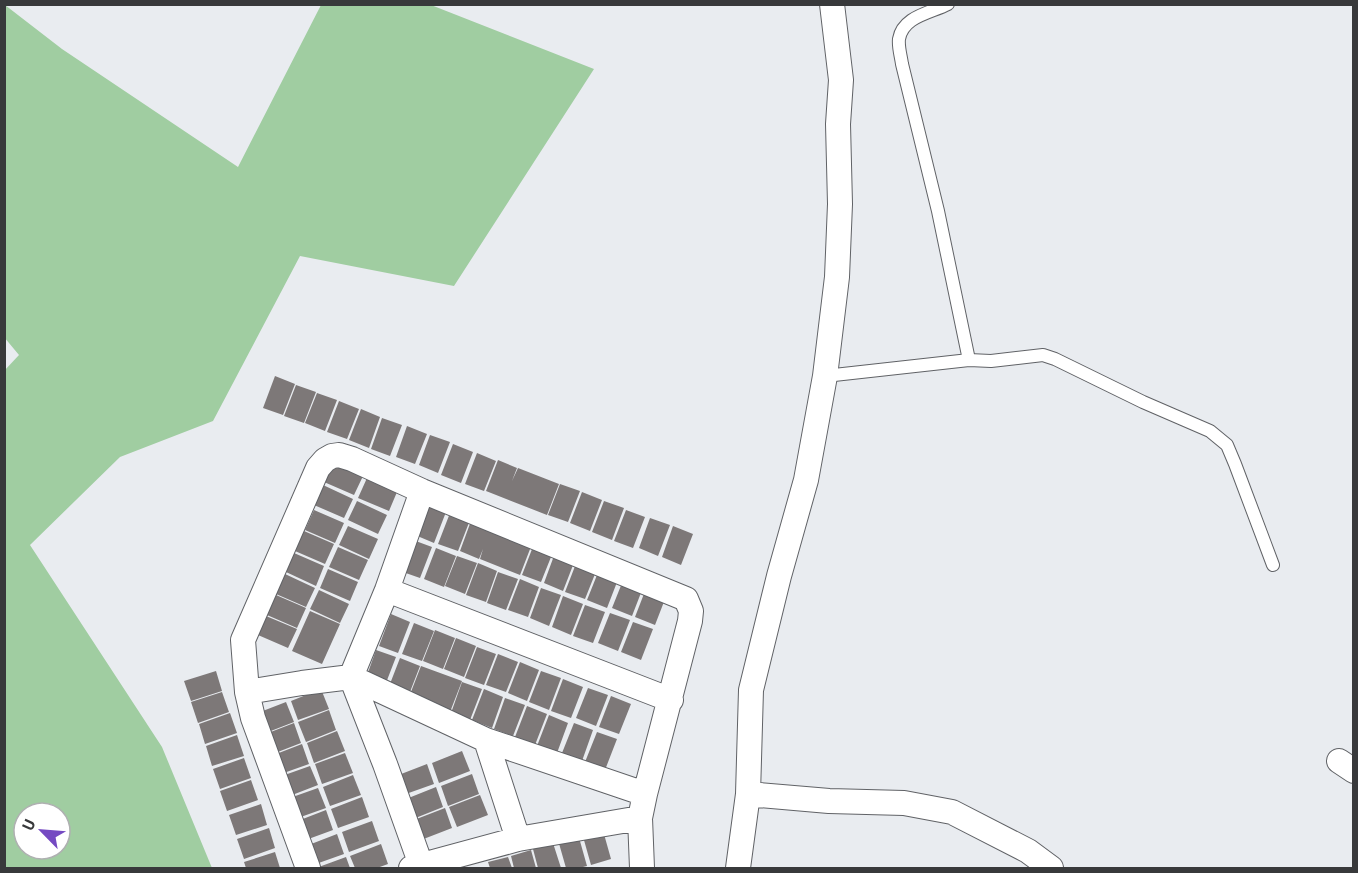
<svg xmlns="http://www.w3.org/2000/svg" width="1358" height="873" font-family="Barlow,sans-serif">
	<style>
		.green { fill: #a0cda1; fill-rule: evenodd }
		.building { fill: #7d7878 }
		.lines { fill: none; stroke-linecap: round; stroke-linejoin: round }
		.service-casing { stroke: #606266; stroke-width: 14 }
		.minor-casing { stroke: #606266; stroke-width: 26 }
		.service { stroke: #fff; stroke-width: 12 }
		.minor { stroke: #fff; stroke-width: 24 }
	</style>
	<rect width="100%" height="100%" fill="#e9ecf0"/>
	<path class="green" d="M5,5L62,49L238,167L321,5H431L594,69L454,286L300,256L213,421L120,457L30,545L162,747L212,868H5L4,371L19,355L4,337ZM24,813H60V849H24Z"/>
	<path class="building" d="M275,376L295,384L283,415L263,408Z
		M296,385L316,392L304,423L284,416Z
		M317,393L337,400L325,431L305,423Z
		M339,401L359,409L347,439L327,432Z
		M361,409L380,417L369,448L349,440Z
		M382,418L402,425L390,456L371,449Z
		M407,426L427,434L415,464L396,457Z
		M430,435L450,442L438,473L419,465Z
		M453,444L473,452L461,483L441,475Z
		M477,453L496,461L484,491L465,484Z
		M498,460L517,468L512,481L518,468L559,484L547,515L486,491Z
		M333,462L363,476L354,495L324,482Z
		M367,478L397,492L389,511L358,498Z
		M560,484L580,491L568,522L548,515Z
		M323,485L353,499L344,518L314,505Z
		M582,492L602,500L590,531L570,523Z
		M357,501L387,515L378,534L348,520Z
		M604,501L624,508L612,540L592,532Z
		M426,504L446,512L434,543L415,535Z
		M314,510L344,523L335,543L305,530Z
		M626,510L645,517L633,548L614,541Z
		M450,513L470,520L458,551L438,544Z
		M650,518L670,525L658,556L639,548Z
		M471,521L532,544L520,575L480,559L483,549L479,559L460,551Z
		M348,526L378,539L369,559L339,545Z
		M673,526L693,534L681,565L662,557Z
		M304,531L334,544L325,564L295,551Z
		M413,540L432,547L420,578L400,571Z
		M534,544L553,552L541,582L522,575Z
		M338,547L368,560L359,580L329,567Z
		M436,548L456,556L444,587L424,579Z
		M294,553L324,566L316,586L286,572Z
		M555,553L575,560L563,591L544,583Z
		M457,556L477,563L465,594L445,586Z
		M577,561L597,569L585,599L565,592Z
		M478,563L497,571L486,602L466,595Z
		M328,569L358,582L350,601L320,588Z
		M599,570L619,577L607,608L587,600Z
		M498,572L518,579L506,610L487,603Z
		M285,574L315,588L306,607L276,594Z
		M624,578L644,585L632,616L612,608Z
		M520,579L539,587L528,617L508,610Z
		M647,586L667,594L655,625L635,617Z
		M541,588L561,595L549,626L530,618Z
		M319,590L349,604L340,623L310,609Z
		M276,595L306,608L297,628L267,615Z
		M563,596L583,604L571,635L552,627Z
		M585,605L605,612L593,643L573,636Z
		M310,611L340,624L322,664L292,651Z
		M610,613L630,620L618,651L598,643Z
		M391,614L410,622L398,653L379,646Z
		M266,616L297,629L288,648L258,635Z
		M633,622L653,629L641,660L621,652Z
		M414,623L434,631L422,661L402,654Z
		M435,630L455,638L443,669L423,661Z
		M456,638L476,646L464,677L444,669Z
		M477,647L496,654L484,685L465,678Z
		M376,650L396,657L384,688L365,681Z
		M498,654L518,662L506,692L486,685Z
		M400,658L420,666L408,697L388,689Z
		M520,662L539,670L527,701L508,693Z
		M421,666L462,681L450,712L409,697Z
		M216,671L222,691L191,701L184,681Z
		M541,671L561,678L549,710L529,702Z
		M563,679L583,687L571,718L551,711Z
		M462,682L482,689L470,720L451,713Z
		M588,688L608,695L596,726L576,718Z
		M321,689L329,709L298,720L291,701Z
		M484,689L503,697L492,728L472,720Z
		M222,692L229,712L198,723L191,702Z
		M611,696L631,704L619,734L599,727Z
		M505,698L525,705L513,736L494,729Z
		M286,702L294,722L263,734L255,714Z
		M527,706L547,714L535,745L515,737Z
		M329,710L336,730L306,742L298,722Z
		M230,713L237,733L205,744L199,724Z
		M549,715L568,723L557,753L537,746Z
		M294,723L301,743L270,755L263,735Z
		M574,723L593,730L582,761L562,753Z
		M337,731L345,751L314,763L307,743Z
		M597,732L617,739L605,770L585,762Z
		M237,735L244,756L212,766L206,746Z
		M302,744L309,764L278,775L271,756Z
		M462,751L470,771L439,783L432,763Z
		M345,753L353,773L322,784L315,764Z
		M244,758L251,778L220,789L213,769Z
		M427,764L434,784L403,795L396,776Z
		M310,766L318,785L287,797L279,777Z
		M472,774L479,794L448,806L441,786Z
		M353,775L361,795L330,806L323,787Z
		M251,780L258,800L227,811L220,791Z
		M436,787L443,807L413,819L406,799Z
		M318,788L326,808L295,819L287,799Z
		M480,795L488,815L457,827L449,807Z
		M362,797L369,817L338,828L331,809Z
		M261,804L267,825L236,835L229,815Z
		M445,808L452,828L421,840L414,820Z
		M326,810L333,830L303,841L295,822Z
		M372,821L379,841L349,852L342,832Z
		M602,827L611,859L591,865L582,833Z
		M269,828L275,848L244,859L237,839Z
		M337,834L344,854L313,865L306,846Z
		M578,834L587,866L579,868H566L558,840Z
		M553,843L561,868H538L533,849Z
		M381,844L388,864L377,868H355L350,856Z
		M531,850L536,868H514L511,856Z
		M275,852L280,868H246L244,862Z
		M346,857L350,868H316Z
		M508,857L512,868H490L488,862Z"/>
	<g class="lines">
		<g class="service-casing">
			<path id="service" d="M948,4C931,13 903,16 899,39C898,47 901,56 902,64L938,211L969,360
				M825,376L969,360L991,361L1043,355L1055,359L1143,402L1210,431L1227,445L1235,464L1273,565"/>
		</g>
		<g class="minor-casing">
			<path id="minor" d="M387,590L671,700
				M247,692L302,683L351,677L387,590L422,491
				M486,740L518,839
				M1339,761L1354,771
				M748,794L829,801L904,803L952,812L1028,851L1051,868
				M421,865L385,764L351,677L486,740L645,794
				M308,868L253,718L247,692L243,640L318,468L325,460L332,456L339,455L352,459L422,491L686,599L691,611L690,621L645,794L640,818L642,868
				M411,868L518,839L640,818
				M738,868L748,794L751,690L779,576L806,480L825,376L837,277L840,204L838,124L841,80L832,4"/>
		</g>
		<use href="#service" class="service"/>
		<use href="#minor" class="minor"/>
	</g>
	<rect width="1358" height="873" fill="none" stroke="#38393b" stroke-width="12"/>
	<g transform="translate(42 831) rotate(295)"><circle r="28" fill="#ffffff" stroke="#afb0b1" stroke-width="1.5"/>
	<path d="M0-4.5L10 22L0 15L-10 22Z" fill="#754ac2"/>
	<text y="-9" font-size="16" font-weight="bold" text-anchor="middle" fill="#38393b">U</text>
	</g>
</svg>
